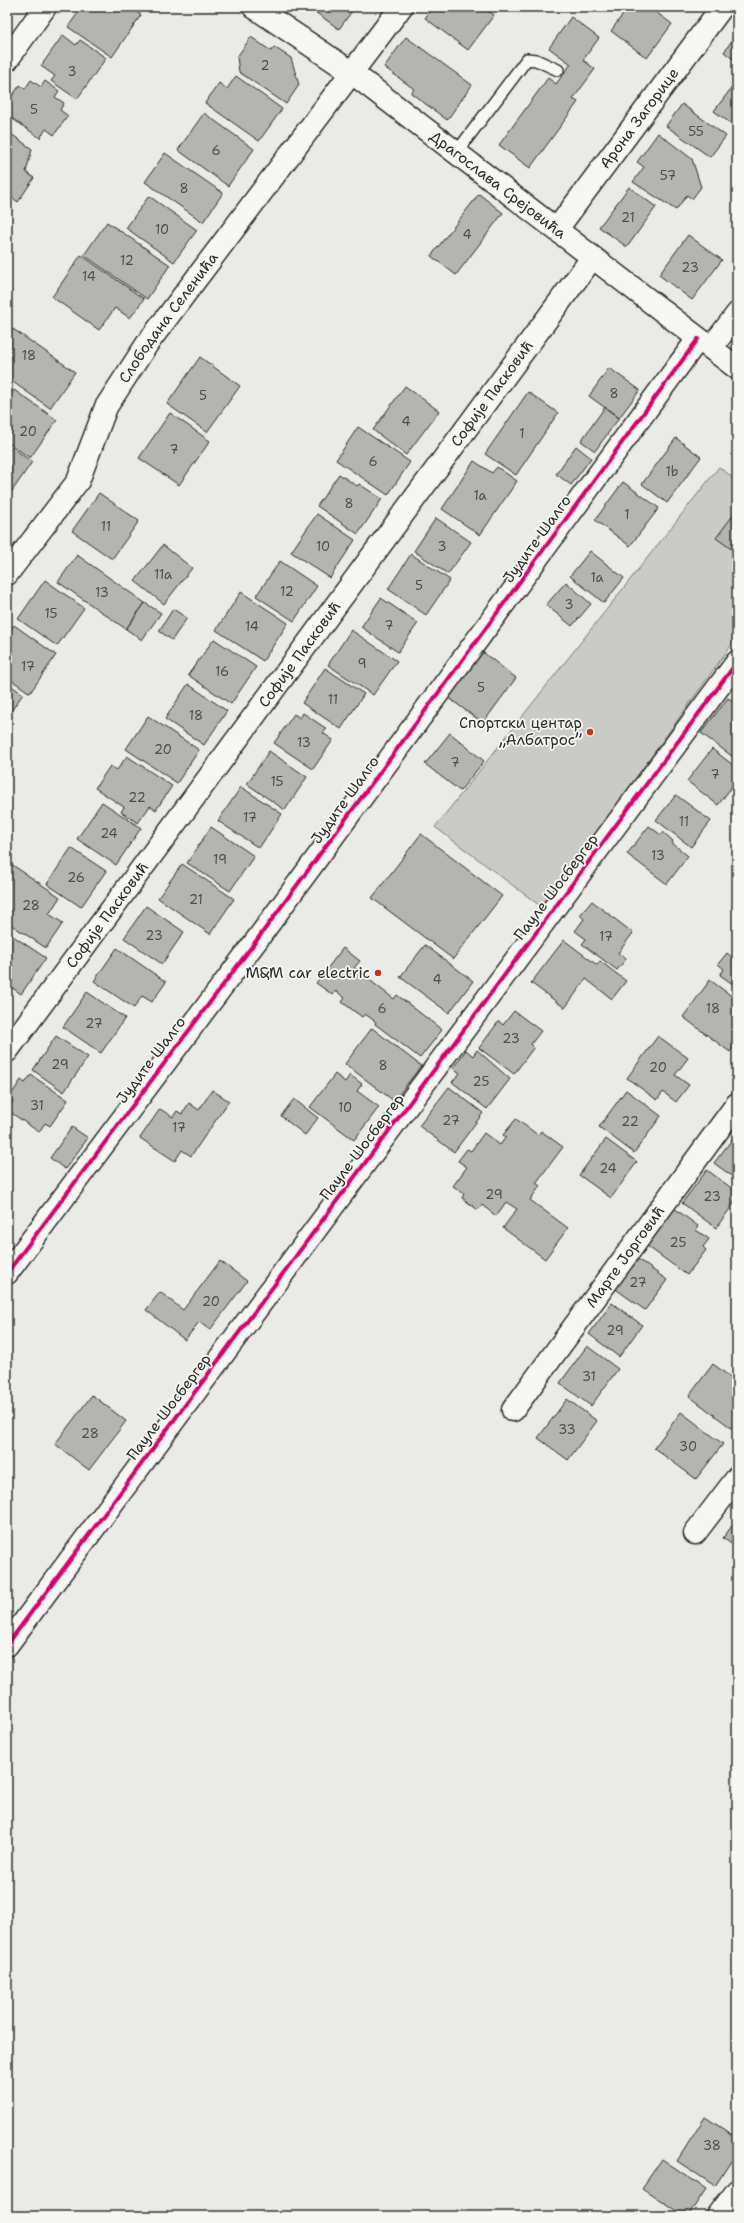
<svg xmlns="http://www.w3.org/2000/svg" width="744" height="2223" font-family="'Shantell Sans',sans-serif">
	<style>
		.green { fill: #cacac7; stroke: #7a7a79 }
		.building { fill: #b4b4b1; stroke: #2b2b2b }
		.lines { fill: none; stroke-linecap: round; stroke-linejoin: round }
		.lane-casing { stroke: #2b2b2b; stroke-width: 14 }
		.street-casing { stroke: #2b2b2b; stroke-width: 25 }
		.secondary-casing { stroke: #2b2b2b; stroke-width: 25 }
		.lane { stroke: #f6f6f2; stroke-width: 11 }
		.street { stroke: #f6f6f2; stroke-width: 22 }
		.secondary { stroke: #f6f6f2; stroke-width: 22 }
		.cycleway-casing { stroke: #f6f6f2; stroke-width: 6 }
		.cycleway { stroke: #d6006c; stroke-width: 4 }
		.poi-dot { fill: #c8321e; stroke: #f6f6f2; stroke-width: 1.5 }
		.labels { text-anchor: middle; stroke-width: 3.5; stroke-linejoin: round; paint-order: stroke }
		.number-label { font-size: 13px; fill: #4d4d4c }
		.street-label { font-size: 15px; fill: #2b2b2b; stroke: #f6f6f2 }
		.poi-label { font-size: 15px; fill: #2b2b2b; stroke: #f6f6f2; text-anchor: end }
	</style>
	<rect width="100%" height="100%" fill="#eaeae6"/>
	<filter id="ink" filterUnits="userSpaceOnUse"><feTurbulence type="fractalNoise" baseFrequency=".025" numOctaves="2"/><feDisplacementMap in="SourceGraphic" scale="8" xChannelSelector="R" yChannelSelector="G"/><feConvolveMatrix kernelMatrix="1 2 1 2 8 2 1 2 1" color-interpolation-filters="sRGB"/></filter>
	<g filter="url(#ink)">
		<path class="green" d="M719,467L737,481V637L543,908L435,827Z"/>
		<path class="building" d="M82,7H129L141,15L112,57L68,27Z
			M308,7H355L339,29Z
			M433,7H483L494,15L468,50L425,18Z
			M628,7H649L672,24L647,58L611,31Z
			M571,17L599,38L583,60L595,69L573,99L578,102L530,168L499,145L548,78L556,84L571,64L549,48Z
			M737,33V62L724,52Z
			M63,35L76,45L80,40L106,58L77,99L51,81L55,76L41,66Z
			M251,37L271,51L274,47L291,58L299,85L286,104L239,72L237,57Z
			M406,37L472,85L447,120L411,93L414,89L384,67Z
			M236,76L282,109L259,141L205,103L219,83L227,89Z
			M31,80L41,87L45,81L59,91L55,97L64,103L60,110L68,116L54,135L46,129L40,138L7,115L10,110L7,108V103L20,85L25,89Z
			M733,86L737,89V128L714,111Z
			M682,104L726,136L710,157L666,126Z
			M204,113L254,149L228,186L178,150Z
			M7,131L32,149L26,172L34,178L18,202L7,194Z
			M658,133L692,159L701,187L692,199L687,195L676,210L633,182L644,167L637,162Z
			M165,153L223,193L203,222L145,182Z
			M629,187L656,207L627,247L599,227Z
			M479,194L503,213L456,275L431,256Z
			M149,196L197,230L174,262L126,228Z
			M107,222L170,265L147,299L84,255Z
			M688,235L722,260L692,300L659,275Z
			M81,255L144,299L130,318L115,308L99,330L52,297Z
			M13,329L75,372L50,408L7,378V338Z
			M200,357L240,386L207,432L167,404Z
			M609,368L640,390L619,418L589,396Z
			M405,386L439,411L406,455L373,430Z
			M14,390L57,420L30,458L7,442V400Z
			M528,392L558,413L516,475L485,454Z
			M605,407L619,418L595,451L581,441Z
			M170,413L210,441L179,485L139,458Z
			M358,427L410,462L388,495L336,460Z
			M676,438L701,457L667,503L642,484Z
			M7,444L32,462L8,497L7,496Z
			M576,446L591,458L571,485L556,474Z
			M474,461L492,473L497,467L517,481L480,535L442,509Z
			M339,474L357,486L359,484L382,499L358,534L317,506Z
			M623,482L659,508L630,546L595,520Z
			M99,493L139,521L112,559L72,531Z
			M737,510V553L716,538Z
			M317,514L355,540L330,578L291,552Z
			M436,518L471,542L448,574L414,551Z
			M163,545L192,568L164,604L135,581Z
			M590,551L624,578L604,603L570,576Z
			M411,554L450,580L426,615L388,589Z
			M77,555L145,603L126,629L58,582Z
			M280,561L317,586L294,621L256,596Z
			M45,580L84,608L57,646L18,619Z
			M566,582L591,604L572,626L546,605Z
			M241,592L288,623L263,661L216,630Z
			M381,598L418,623L398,652L361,627Z
			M145,603L161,613L142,640L126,629Z
			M173,609L187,618L172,640L159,631Z
			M14,625L56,655L30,693L7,677V635Z
			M351,630L397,661L373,695L328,665Z
			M214,639L256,667L231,704L188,675Z
			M480,650L516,678L483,723L446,696Z
			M325,668L364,694L341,729L302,703Z
			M7,683L23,694L7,717Z
			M188,684L227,711L204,745L165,719Z
			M728,698L737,704V760L701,733Z
			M303,713L327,729L323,733L333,740L313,769L274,743L294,714L300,718Z
			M148,716L199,750L177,783L126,749Z
			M450,733L484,761L460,791L425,764Z
			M712,749L737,768V780L718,805L687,781Z
			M269,751L307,777L285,810L247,784Z
			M127,756L172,786L156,810L150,806L138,823L121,812L124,807L95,788L110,766L117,770Z
			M241,787L282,814L259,848L218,821Z
			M676,795L711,821L691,847L656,820Z
			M102,802L141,828L116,865L77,839Z
			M649,826L661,835L663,832L673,841L672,843L688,856L667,884L627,854Z
			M211,827L254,856L230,891L187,863Z
			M421,834L502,896L453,959L372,898Z
			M71,848L106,871L81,907L47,884Z
			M11,864L60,897L49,914L63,923L46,948L7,922V869Z
			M182,864L234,899L210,934L158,898Z
			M592,901L633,933L618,953L626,959L617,970L582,944L586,939L575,931L584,919L580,915Z
			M146,906L184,932L162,964L124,938Z
			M7,932L46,958L21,994L7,984Z
			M564,940L597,965L600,961L626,981L612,999L586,979L565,1008L531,983Z
			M425,945L473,981L449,1013L400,977Z
			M117,948L166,982L152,1002L142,996L134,1008L94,981Z
			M343,948L360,961L354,968L394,999L397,995L442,1030L420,1058L375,1024L376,1022L365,1014L362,1017L342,1002L345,998L336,991L333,995L316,983Z
			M737,952V987L720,975L724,969L718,964L727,953L733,958Z
			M710,980L737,1000V1042L730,1052L683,1017Z
			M87,992L125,1018L101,1053L63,1027Z
			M514,1011L541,1031L531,1044L534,1047L514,1074L479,1048L499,1021L503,1025Z
			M372,1028L421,1066L394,1101L345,1064Z
			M56,1036L88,1057L64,1092L33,1070Z
			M658,1036L688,1058L675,1075L689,1085L676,1102L663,1092L657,1100L627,1078Z
			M466,1050L473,1056L477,1050L510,1079L487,1109L452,1082L460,1073L453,1068Z
			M335,1074L345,1082L350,1075L362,1084L357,1091L379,1107L354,1140L310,1107Z
			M31,1075L68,1100L50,1126L45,1123L39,1132L7,1110L13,1101L9,1098L21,1080L25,1083Z
			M449,1087L483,1113L454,1152L419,1126Z
			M212,1090L229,1101L191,1156L182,1150L175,1161L140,1138L160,1109L173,1117L177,1111L182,1114L189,1103L199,1110Z
			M626,1090L661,1116L634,1153L599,1127Z
			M294,1099L318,1118L305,1135L281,1116Z
			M516,1119L538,1135L541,1131L563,1147L536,1183L540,1186L530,1200L568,1228L545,1259L503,1228L517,1209L506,1202L496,1216L482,1205L478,1210L462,1198L464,1194L453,1186L467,1167L458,1161L467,1149L471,1151L484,1133L500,1145L506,1137L503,1135Z
			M72,1127L88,1138L65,1169L50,1158Z
			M737,1133V1180L714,1163Z
			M606,1139L637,1162L611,1198L579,1175Z
			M707,1170L737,1192V1199L716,1228L682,1203Z
			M674,1208L698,1226L696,1230L709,1239L703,1247L706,1250L687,1275L647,1246Z
			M632,1255L667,1280L645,1310L610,1285Z
			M220,1261L247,1281L210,1330L199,1322L185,1340L146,1310L160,1292L183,1310Z
			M612,1303L642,1325L619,1357L589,1334Z
			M587,1346L618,1369L591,1406L560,1383Z
			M713,1364L737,1382V1425L734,1430L689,1396Z
			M92,1395L126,1421L89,1470L55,1444Z
			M567,1399L597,1421L568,1460L538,1438Z
			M681,1412L723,1444L696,1479L654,1448Z
			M737,1519V1548L723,1538Z
			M705,2117L737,2138V2152L715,2186L677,2161Z
			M662,2159L706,2189L688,2216H684L642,2188Z"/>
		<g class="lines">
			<g class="lane-casing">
				<path id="lane" d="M456,153L527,59L536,60L558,70"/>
			</g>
			<g class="street-casing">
				<g id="street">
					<path d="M7,60L45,7"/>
					<path id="s1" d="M557,229L722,7"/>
					<path d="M711,348L737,314"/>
					<path id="s2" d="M7,574L78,481L106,407L147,344L401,7"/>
					<path id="s3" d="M7,1051L592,258"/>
					<path d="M7,1273L259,937L698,339"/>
					<path id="s4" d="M513,1410L737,1104"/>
					<path d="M695,1533L737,1478"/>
					<path d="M7,1645L737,662"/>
					<path d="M718,2216L737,2191"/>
				</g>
			</g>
			<g class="secondary-casing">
				<g id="secondary">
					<path id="s5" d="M254,7L351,72L737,368"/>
				</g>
			</g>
			<use href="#lane" class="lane"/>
			<use href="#street" class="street"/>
			<use href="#secondary" class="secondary"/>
			<g class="cycleway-casing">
				<path id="cycleway" d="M7,1273L259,937L698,339
					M7,1645L737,662"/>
			</g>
			<use href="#cycleway" class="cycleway"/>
		</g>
	</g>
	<g class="poi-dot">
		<circle cx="590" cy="732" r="4"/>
		<circle cx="378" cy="973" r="4"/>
	</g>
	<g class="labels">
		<g class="number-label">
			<text x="265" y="70">2</text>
			<text x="72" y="76">3</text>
			<text x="34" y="114">5</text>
			<text x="696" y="136">55</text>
			<text x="216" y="155">6</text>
			<text x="668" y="180">57</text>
			<text x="184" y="193">8</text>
			<text x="628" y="222">21</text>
			<text x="162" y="234">10</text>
			<text x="467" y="239">4</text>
			<text x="127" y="265">12</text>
			<text x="690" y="272">23</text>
			<text x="89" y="281">14</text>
			<text x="29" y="360">18</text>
			<text x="614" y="398">8</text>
			<text x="203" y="400">5</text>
			<text x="406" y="426">4</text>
			<text x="28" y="436">20</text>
			<text x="522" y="438">1</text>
			<text x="174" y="454">7</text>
			<text x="373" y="466">6</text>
			<text x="672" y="476">1b</text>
			<text x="480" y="500">1a</text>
			<text x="349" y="508">8</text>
			<text x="627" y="519">1</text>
			<text x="106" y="531">11</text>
			<text x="323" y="551">10</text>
			<text x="442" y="551">3</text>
			<text x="163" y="579">11a</text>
			<text x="597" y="582">1a</text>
			<text x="419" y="590">5</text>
			<text x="287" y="596">12</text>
			<text x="102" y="597">13</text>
			<text x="569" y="609">3</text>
			<text x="51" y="618">15</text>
			<text x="389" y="630">7</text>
			<text x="252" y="631">14</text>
			<text x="362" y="668">9</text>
			<text x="28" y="671">17</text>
			<text x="222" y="676">16</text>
			<text x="481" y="692">5</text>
			<text x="333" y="704">11</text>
			<text x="196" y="720">18</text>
			<text x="304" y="747">13</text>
			<text x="163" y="754">20</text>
			<text x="455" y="767">7</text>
			<text x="715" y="779">7</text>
			<text x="277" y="786">15</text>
			<text x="137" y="802">22</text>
			<text x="250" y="822">17</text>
			<text x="684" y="826">11</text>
			<text x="109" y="838">24</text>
			<text x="658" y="860">13</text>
			<text x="220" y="864">19</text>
			<text x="76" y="882">26</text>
			<text x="196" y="904">21</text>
			<text x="31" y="910">28</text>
			<text x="154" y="940">23</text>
			<text x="606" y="941">17</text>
			<text x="437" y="984">4</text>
			<text x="382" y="1013">6</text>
			<text x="713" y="1013">18</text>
			<text x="94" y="1028">27</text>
			<text x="511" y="1043">23</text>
			<text x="60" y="1069">29</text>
			<text x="383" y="1070">8</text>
			<text x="658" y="1072">20</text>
			<text x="481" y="1086">25</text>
			<text x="37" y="1110">31</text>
			<text x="345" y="1112">10</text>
			<text x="451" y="1125">27</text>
			<text x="630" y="1126">22</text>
			<text x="179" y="1132">17</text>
			<text x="608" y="1173">24</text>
			<text x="494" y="1199">29</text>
			<text x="712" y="1201">23</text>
			<text x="678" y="1247">25</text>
			<text x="638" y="1287">27</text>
			<text x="211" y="1306">20</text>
			<text x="615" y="1335">29</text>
			<text x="589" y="1381">31</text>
			<text x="567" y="1434">33</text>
			<text x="90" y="1438">28</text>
			<text x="688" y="1451">30</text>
			<text x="712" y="2150">38</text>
		</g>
		<g class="street-label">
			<text dy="5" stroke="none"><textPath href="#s1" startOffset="138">Арона Загорице</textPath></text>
			<text dy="5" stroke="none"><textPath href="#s5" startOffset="302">Драгослава Срејовића</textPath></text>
			<text dy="5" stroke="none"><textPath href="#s2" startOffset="305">Слободана Селенића</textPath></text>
			<text dy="5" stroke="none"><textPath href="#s3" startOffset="817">Софије Пасковић</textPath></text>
			<text transform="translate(537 539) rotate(-54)" y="5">Јудите Шалго</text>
			<text dy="5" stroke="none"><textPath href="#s3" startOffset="493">Софије Пасковић</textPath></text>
			<text transform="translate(345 800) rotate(-54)" y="5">Јудите Шалго</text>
			<text transform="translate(556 887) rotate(-53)" y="5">Пауле Шосбергер</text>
			<text dy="5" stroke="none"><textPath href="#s3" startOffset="169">Софије Пасковић</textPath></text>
			<text transform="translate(151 1060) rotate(-53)" y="5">Јудите Шалго</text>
			<text transform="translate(362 1147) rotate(-53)" y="5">Пауле Шосбергер</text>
			<text dy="5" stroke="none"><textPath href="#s4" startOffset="190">Марте Јорговић</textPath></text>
			<text transform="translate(169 1407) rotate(-53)" y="5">Пауле Шосбергер</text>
		</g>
		<g class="poi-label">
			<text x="582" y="728">Спортски центар<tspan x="582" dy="17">„Албатрос”</tspan></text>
			<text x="370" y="978">M&amp;M car electric</text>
		</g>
	</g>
	<rect width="744" height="2223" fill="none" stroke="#f6f6f2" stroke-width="24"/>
	<rect x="12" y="12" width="720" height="2199" fill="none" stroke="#2b2b2b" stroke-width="1.5" filter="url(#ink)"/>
</svg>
